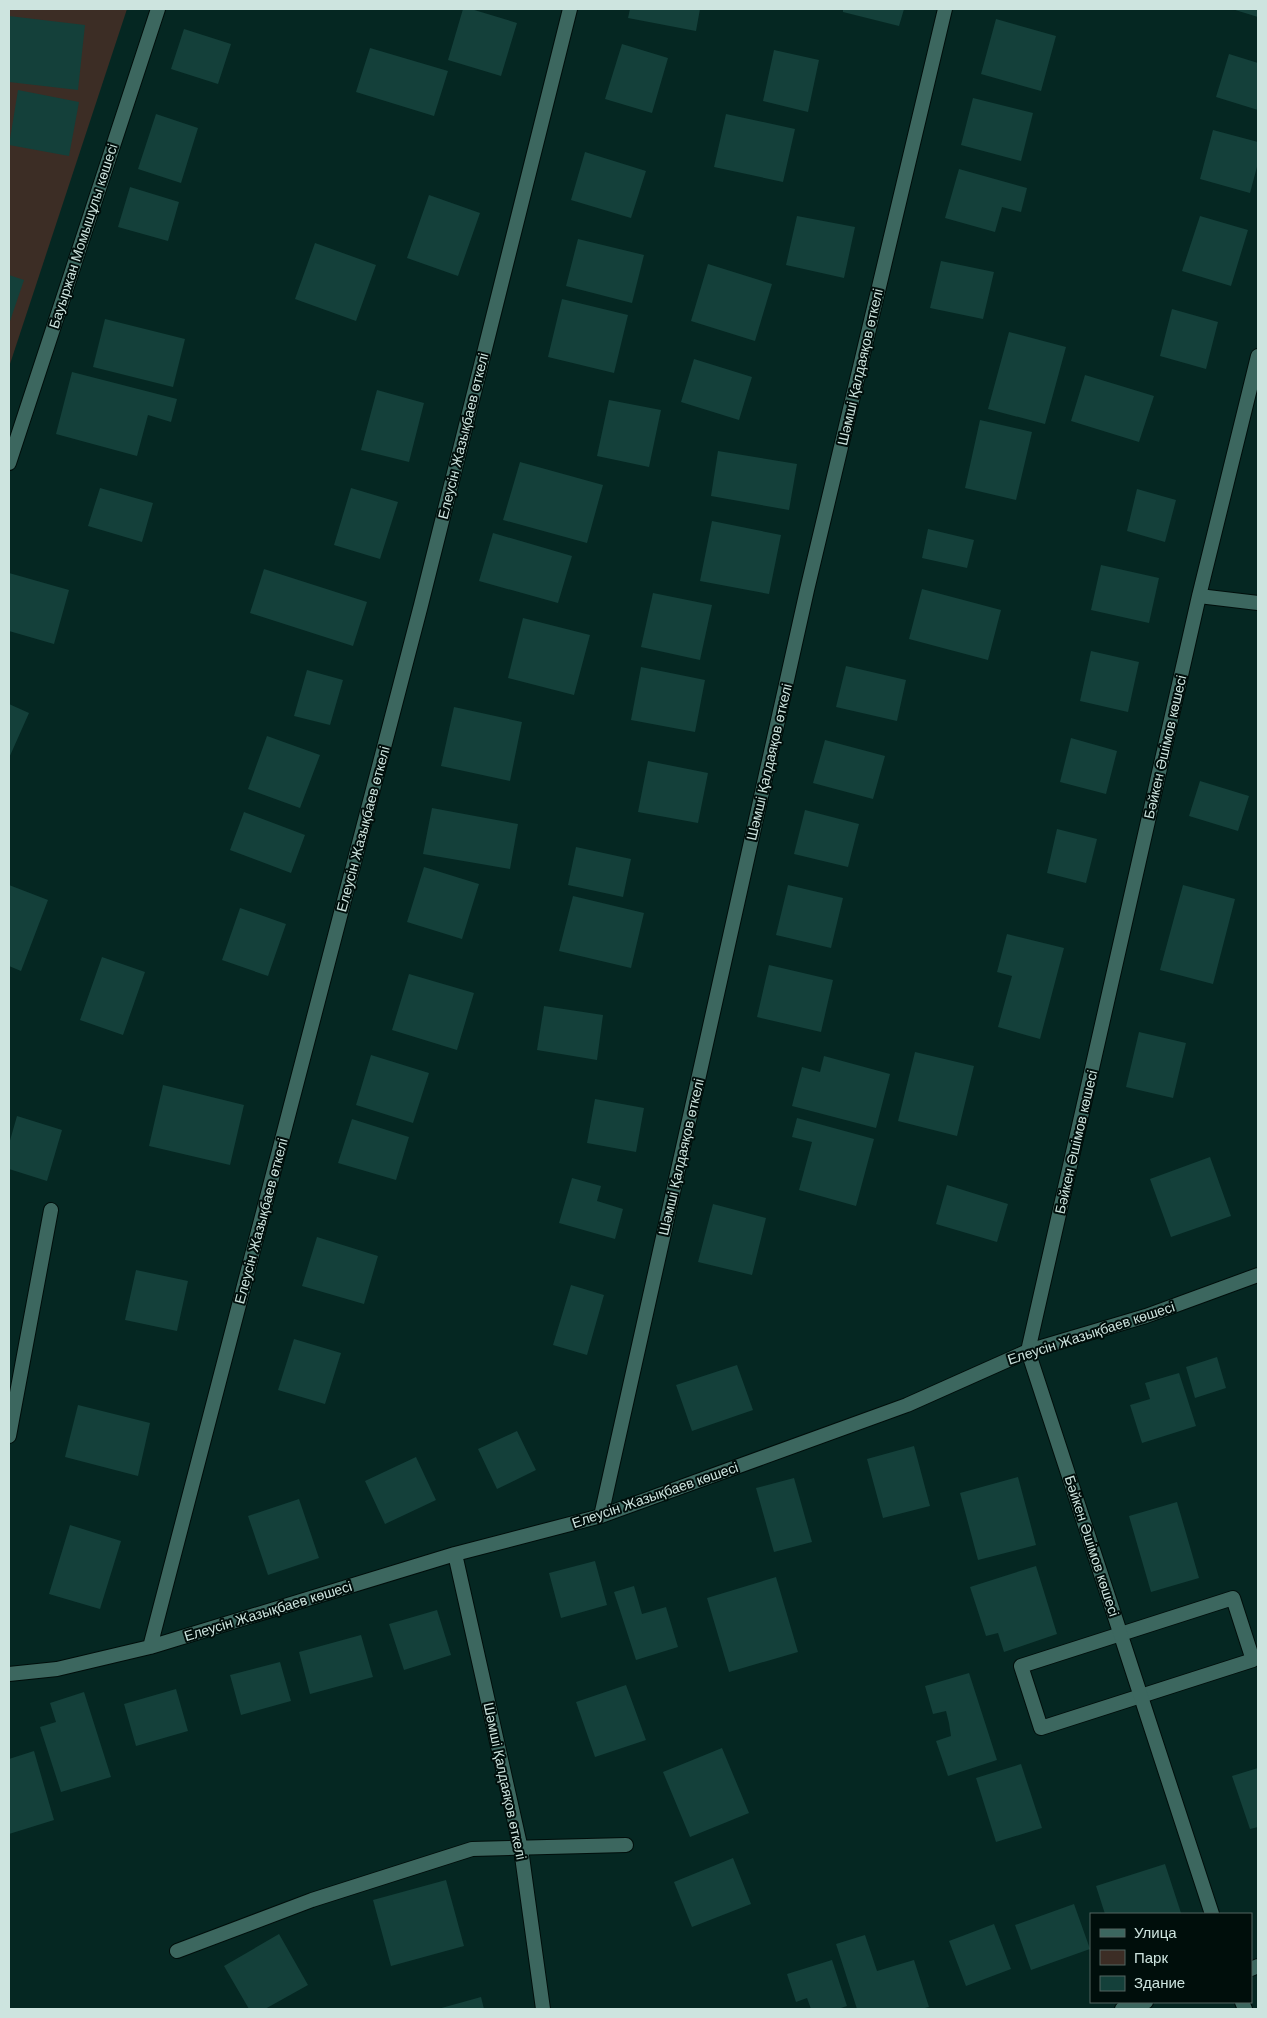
<svg xmlns="http://www.w3.org/2000/svg" width="1267" height="2018" font-family="Helvetica,sans-serif">
	<style>
		.green { fill: #3c2d25 }
		.building { fill: #14403a }
		.lines { fill: none; stroke-linecap: round; stroke-linejoin: round }
		.service-casing { stroke: #000e0b; stroke-width: 16 }
		.minor-casing { stroke: #000e0b; stroke-width: 16 }
		.service { stroke: #3c675f; stroke-width: 14 }
		.minor { stroke: #3c675f; stroke-width: 14 }
		.labels { text-anchor: middle; stroke-width: 4; stroke-linejoin: round; paint-order: stroke }
		.street-label { font-size: 14px; fill: #cde4df; stroke: #000e0b }
	</style>
	<rect width="100%" height="100%" fill="#052722"/>
	<path class="green" d="M9,9H127L9,367Z"/>
	<path class="building" d="M463,9H471L517,23L501,76L448,60Z
		M630,9H700L696,31L628,18Z
		M843,9H904L899,26L843,12Z
		M1232,9H1258V17Z
		M9,16L85,25L78,90L9,82Z
		M996,19L1056,36L1041,91L981,74Z
		M184,29L231,44L218,84L171,69Z
		M622,44L668,58L652,113L605,99Z
		M370,48L448,71L434,116L356,92Z
		M774,50L819,60L808,112L763,101Z
		M1229,54L1258,63V110L1216,97Z
		M18,90L79,102L69,156L9,145Z
		M973,98L1033,113L1021,161L961,145Z
		M156,114L198,128L181,183L138,169Z
		M726,114L795,129L783,182L714,167Z
		M1213,130L1258,142V163L1250,193L1200,179Z
		M585,152L646,171L631,218L571,200Z
		M959,169L1027,188L1021,212L1002,207L995,232L945,218Z
		M130,187L179,202L168,241L118,227Z
		M429,195L480,213L458,276L407,258Z
		M797,216L855,227L844,278L786,265Z
		M1200,216L1248,230L1231,286L1182,271Z
		M578,239L644,255L632,303L566,286Z
		M315,243L376,265L356,321L295,299Z
		M941,261L994,272L983,319L930,308Z
		M708,264L772,284L755,341L691,321Z
		M9,275L24,280L9,324Z
		M562,299L628,315L614,373L548,357Z
		M1172,309L1218,322L1206,369L1160,356Z
		M105,319L185,339L173,387L93,367Z
		M1009,332L1066,347L1045,424L988,409Z
		M694,359L752,377L739,420L681,402Z
		M72,372L177,399L171,422L148,415L137,456L56,434Z
		M1085,375L1154,396L1139,442L1071,421Z
		M377,390L424,403L409,462L361,450Z
		M609,400L661,410L649,467L597,456Z
		M980,420L1032,432L1016,500L965,488Z
		M718,451L797,464L789,510L711,496Z
		M520,462L603,485L587,543L503,520Z
		M100,488L153,503L142,542L88,526Z
		M351,488L398,502L380,559L334,545Z
		M1137,489L1176,500L1165,542L1127,531Z
		M712,521L781,535L769,594L700,581Z
		M928,529L974,540L967,568L922,558Z
		M493,533L572,556L558,603L479,581Z
		M1101,565L1159,578L1149,623L1091,610Z
		M264,569L367,602L353,646L250,613Z
		M9,573L69,590L54,644L9,631Z
		M922,589L1001,610L988,660L909,639Z
		M653,593L712,605L700,660L641,647Z
		M523,618L590,635L574,695L508,678Z
		M1091,651L1139,662L1128,712L1080,701Z
		M846,666L906,680L897,721L836,707Z
		M641,667L705,680L695,732L631,720Z
		M307,670L343,680L330,725L294,716Z
		M9,704L29,713L9,758Z
		M454,707L522,722L510,781L441,766Z
		M267,736L320,755L300,808L248,789Z
		M1071,738L1117,751L1106,794L1060,782Z
		M825,740L885,756L873,799L813,783Z
		M648,761L708,773L698,823L638,812Z
		M1200,781L1249,796L1238,831L1189,816Z
		M432,808L518,824L510,869L423,854Z
		M805,810L859,824L848,867L794,854Z
		M244,812L305,835L291,873L230,850Z
		M1057,829L1097,839L1086,883L1047,873Z
		M576,847L631,859L623,897L568,885Z
		M424,867L479,884L462,939L407,922Z
		M9,885L48,900L21,971L9,966Z
		M788,885L843,898L831,948L776,935Z
		M1183,885L1235,899L1213,984L1160,970Z
		M573,896L644,913L631,968L559,951Z
		M240,908L286,924L268,976L222,960Z
		M1007,934L1064,948L1040,1039L998,1027L1012,976L997,972Z
		M102,957L145,972L123,1035L80,1020Z
		M769,965L833,980L821,1032L757,1017Z
		M409,974L474,993L457,1050L392,1030Z
		M544,1006L603,1015L597,1060L537,1050Z
		M1139,1032L1186,1043L1173,1098L1126,1087Z
		M915,1052L974,1066L957,1136L898,1121Z
		M371,1055L429,1073L413,1123L356,1105Z
		M824,1056L890,1074L876,1128L792,1106L802,1067L820,1072Z
		M163,1085L244,1105L230,1165L149,1146Z
		M595,1099L644,1108L636,1152L587,1143Z
		M17,1116L62,1130L47,1181L9,1169V1144Z
		M797,1118L874,1139L856,1206L799,1190L812,1142L792,1137Z
		M352,1119L409,1137L396,1180L338,1163Z
		M1210,1157L1231,1216L1171,1237L1150,1179Z
		M572,1178L601,1186L597,1201L623,1209L615,1239L559,1223Z
		M947,1185L1008,1204L997,1242L936,1224Z
		M713,1204L766,1218L752,1275L698,1262Z
		M317,1237L378,1256L364,1304L302,1286Z
		M136,1270L188,1281L177,1331L125,1320Z
		M571,1285L604,1295L587,1355L553,1345Z
		M294,1339L341,1353L325,1404L278,1390Z
		M1217,1357L1226,1388L1195,1398L1186,1367Z
		M737,1365L753,1410L692,1431L676,1385Z
		M1179,1373L1196,1426L1142,1443L1130,1405L1150,1399L1145,1383Z
		M78,1405L150,1423L138,1476L65,1457Z
		M517,1431L536,1470L497,1489L478,1449Z
		M914,1446L930,1506L883,1518L867,1459Z
		M416,1457L436,1500L385,1524L365,1481Z
		M1018,1477L1036,1545L978,1560L960,1493Z
		M794,1478L812,1542L774,1552L756,1488Z
		M299,1499L319,1558L268,1575L248,1516Z
		M1177,1502L1199,1578L1151,1592L1129,1516Z
		M70,1525L121,1541L100,1609L49,1594Z
		M595,1561L607,1605L561,1618L549,1573Z
		M1036,1566L1057,1634L1004,1652L998,1633L986,1636L970,1587Z
		M776,1577L798,1652L729,1672L707,1598Z
		M634,1586L642,1614L666,1607L678,1647L636,1660L614,1592Z
		M437,1610L451,1655L404,1670L389,1624Z
		M361,1635L373,1677L310,1694L299,1652Z
		M280,1662L291,1701L241,1715L230,1675Z
		M969,1673L997,1760L948,1776L936,1741L951,1736L949,1723L946,1711L933,1714L925,1686Z
		M626,1685L646,1740L595,1757L576,1702Z
		M176,1689L188,1731L136,1746L124,1704Z
		M84,1692L111,1777L61,1792L40,1727L56,1722L50,1703Z
		M722,1748L749,1813L690,1837L663,1772Z
		M34,1751L54,1820L9,1834V1759Z
		M1021,1764L1042,1828L996,1842L976,1778Z
		M1258,1768V1827L1250,1829L1232,1776Z
		M733,1858L751,1904L692,1927L674,1882Z
		M1165,1864L1181,1913L1105,1914L1096,1886Z
		M446,1880L464,1946L391,1966L373,1900Z
		M1074,1904L1090,1949L1031,1970L1015,1925Z
		M994,1924L1011,1969L966,1986L949,1941Z
		M279,1934L308,1985L265,2009H249L224,1966Z
		M865,1935L877,1971L914,1960L929,2007L921,2009H857L836,1944Z
		M832,1960L847,2006L838,2009H811L807,1998L796,2002L787,1974Z
		M481,1997L484,2009H438Z"/>
	<g class="lines">
		<g class="service-casing">
			<path id="service" d="M9,1436L51,1210
				M1233,1598L1253,1660L1041,1728L1021,1666Z
				M177,1951L312,1900L472,1849L626,1845"/>
		</g>
		<g class="minor-casing">
			<path id="minor" d="M9,463L158,9
				M1199,596L1258,603
				M601,1516L807,590L945,9
				M455,1554L521,1849L543,2009
				M150,1647L421,605L570,9
				M9,1674L57,1669L150,1647L455,1554L601,1516L907,1405L1028,1351L1146,1316L1258,1275
				M1212,1914L1028,1351L1199,596L1258,356
				M1251,1969L1258,1966
				M1242,2002L1245,2009
				M1122,2009L1146,2002"/>
		</g>
		<use href="#service" class="service"/>
		<use href="#minor" class="minor"/>
	</g>
	<g class="labels">
		<g class="street-label">
			<text transform="translate(83 236) rotate(-72)" y="5">Бауыржан Момышұлы көшесі</text>
			<text transform="translate(860 367) rotate(-77)" y="5">Шәмші Қалдаяқов өткелі</text>
			<text transform="translate(463 436) rotate(-76)" y="5">Елеусін Жазықбаев өткелі</text>
			<text transform="translate(1165 747) rotate(-77)" y="5">Бәйкен Әшімов көшесі</text>
			<text transform="translate(769 762) rotate(-77)" y="5">Шәмші Қалдаяқов өткелі</text>
			<text transform="translate(363 829) rotate(-75)" y="5">Елеусін Жазықбаев өткелі</text>
			<text transform="translate(1076 1142) rotate(-77)" y="5">Бәйкен Әшімов көшесі</text>
			<text transform="translate(681 1157) rotate(-77)" y="5">Шәмші Қалдаяқов өткелі</text>
			<text transform="translate(261 1221) rotate(-75)" y="5">Елеусін Жазықбаев өткелі</text>
			<text transform="translate(1091 1333) rotate(-18)" y="5">Елеусін Жазықбаев көшесі</text>
			<text transform="translate(655 1495) rotate(-19)" y="5">Елеусін Жазықбаев көшесі</text>
			<text transform="translate(1092 1546) rotate(72)" y="5">Бәйкен Әшімов көшесі</text>
			<text transform="translate(268 1611) rotate(-17)" y="5">Елеусін Жазықбаев көшесі</text>
			<text transform="translate(505 1781) rotate(78)" y="5">Шәмші Қалдаяқов өткелі</text>
		</g>
	</g>
	<rect width="1267" height="2018" fill="none" stroke="#cde4df" stroke-width="20"/>
	<rect x="1090" y="1913" width="162" height="90" fill="#000e0b" stroke="#526460"/>
	<rect x="1100" y="1929" width="25" height="8" fill="#3c675f" stroke="#526460"/>
	<text x="1134" y="1938" font-size="15" fill="#cde4df">Улица</text>
	<rect x="1100" y="1950" width="25" height="15" fill="#3c2d25" stroke="#526460"/>
	<text x="1134" y="1963" font-size="15" fill="#cde4df">Парк</text>
	<rect x="1100" y="1976" width="25" height="15" fill="#14403a" stroke="#526460"/>
	<text x="1134" y="1988" font-size="15" fill="#cde4df">Здание</text>
</svg>
